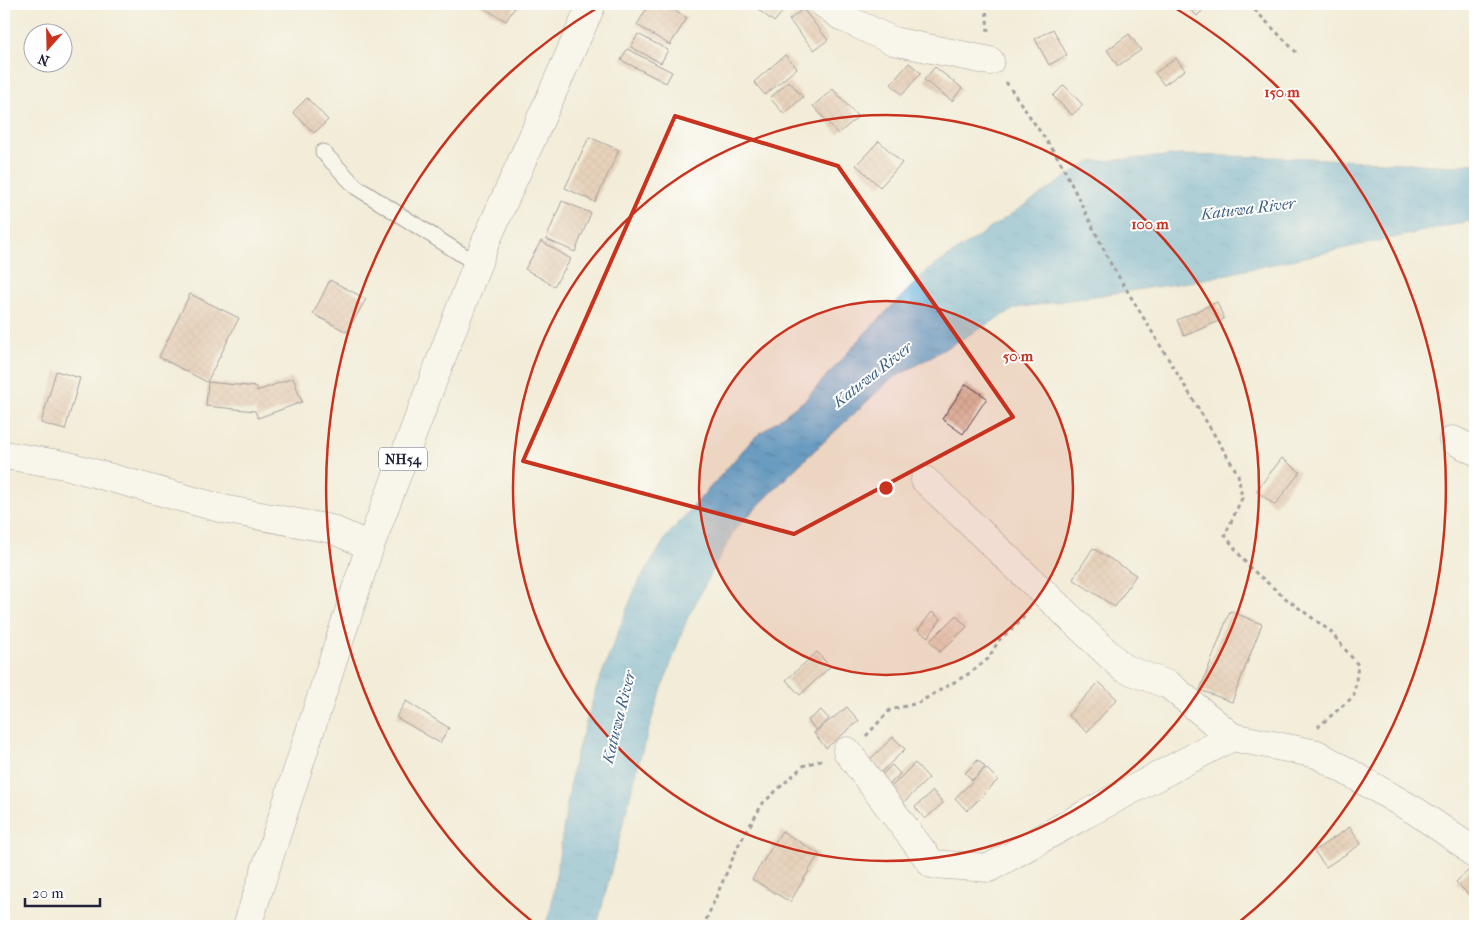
<svg xmlns="http://www.w3.org/2000/svg" width="1479" height="930" font-family="'IM FELL French Canon',serif">
	<style>
		.water { fill: url(#water-ripples); stroke: #406688 }
		.building { fill: url(#building-cross-hatch) }
		.lines { fill: none; stroke-linecap: round; stroke-linejoin: round }
		.lane-casing { stroke: #414053; stroke-width: 17 }
		.street-casing { stroke: #414053; stroke-width: 29 }
		.primary-casing { stroke: #414053; stroke-width: 29 }
		.path { stroke: #414053; stroke-width: 3; stroke-dasharray: 4 4; stroke-linecap: butt }
		.lane { stroke: #fff; stroke-width: 15 }
		.street { stroke: #fff; stroke-width: 28 }
		.primary { stroke: #fff; stroke-width: 28 }
		.marked { fill: none; stroke: #c8321e; stroke-width: 4; stroke-linejoin: round }
		.ring { fill: none; stroke: #c8321e; stroke-width: 2.5 }
		.labels { text-anchor: middle; stroke-width: 4; stroke-linejoin: round; paint-order: stroke }
		.shield { fill: #fff; stroke: #646476; stroke-width: 1 }
		.shield-label { font-size: 14px; font-weight: bold; fill: #22223b }
		.water-label { font-size: 16px; font-style: italic; fill: #3d6081; stroke: #fff }
		.centre { fill: #c8321e; stroke: #fff; stroke-width: 2.5 }
		.ring-label { font-size: 15px; text-anchor: middle; font-weight: bold; fill: #c8321e; stroke: #fff; stroke-width: 4; stroke-linejoin: round; paint-order: stroke }
	</style>
	<defs>
		<pattern id="water-ripples" width="26" height="14" patternUnits="userSpaceOnUse" patternTransform="scale(1.25)"><rect width="26" height="14" fill="#5dabd6"/><path d="M2 4q2-2 4 0t4 0M15 11q2-2 4 0t4 0" fill="none" stroke="#4c8baf"/></pattern>
		<pattern id="building-cross-hatch" width="8" height="8" patternUnits="userSpaceOnUse" patternTransform="scale(1.25)"><rect width="8" height="8" fill="#dab197"/><path d="M0 0l8 8M0 8l8-8" fill="none" stroke="#bb9883"/></pattern>
	</defs>
	<rect width="100%" height="100%" fill="#fff"/>
	<filter id="ink" filterUnits="userSpaceOnUse"><feTurbulence type="fractalNoise" baseFrequency=".02" numOctaves="2"/><feDisplacementMap in="SourceGraphic" scale="10" xChannelSelector="R" yChannelSelector="G"/><feConvolveMatrix kernelMatrix="1 2 1 2 8 2 1 2 1" color-interpolation-filters="sRGB"/></filter>
	<filter id="wash" filterUnits="userSpaceOnUse"><feTurbulence type="fractalNoise" baseFrequency=".0096" numOctaves="4" result="noise"/><feDisplacementMap in="SourceGraphic" scale="20" xChannelSelector="R" yChannelSelector="G"/><feGaussianBlur stdDeviation="1.12" result="paint"/><feColorMatrix in="noise" values="0 0 0 0 0 0 0 0 0 0 0 0 0 0 0 0 0 1.4 0 .05"/><feComposite in="paint" operator="in"/></filter>
	<g filter="url(#wash)">
		<rect width="100%" height="100%" fill="#f2ecd8"/>
		<path class="water" d="M1181,155L1308,158L1455,166L1475,163V220L1195,281L1016,308L890,380L801,463L735,529L687,619L657,702L638,765L597,926H545L551,908L573,766L596,689L636,586L667,536L754,438L805,400L870,328L928,270L1089,162Z"/>
		<g id="blocks">
			<path class="building" d="M477,4H517L506,21Z
				M649,4H663L687,18L670,45L637,25Z
				M755,4H789L774,22L754,6Z
				M1184,4H1209L1197,16Z
				M803,9L828,40L814,50L789,20Z
				M1053,29L1067,55L1049,65L1035,39Z
				M638,34L668,50L661,63L631,47Z
				M1129,34L1141,50L1118,66L1107,50Z
				M627,49L672,72L666,83L621,60Z
				M785,55L797,68L765,95L754,82Z
				M1176,58L1185,70L1164,85L1155,73Z
				M909,63L921,73L902,95L891,84Z
				M935,67L962,88L952,101L924,80Z
				M789,81L803,97L784,114L770,98Z
				M1064,85L1083,105L1072,115L1053,96Z
				M833,89L858,117L838,134L813,106Z
				M307,98L328,120L314,133L293,112Z
				M589,137L619,150L595,202L565,188Z
				M879,141L902,163L880,187L856,165Z
				M562,201L591,213L575,252L546,239Z
				M541,241L571,259L554,286L525,269Z
				M330,280L366,299L347,332L313,314Z
				M190,294L239,318L207,382L159,357Z
				M1217,302L1224,319L1184,336L1177,320Z
				M56,371L80,378L65,430L41,423Z
				M293,378L302,402L258,418L255,411L206,406L208,382L257,387V391Z
				M966,384L987,398L963,434L942,419Z
				M1282,458L1300,472L1275,505L1256,491Z
				M1093,548L1136,575L1115,607L1073,579Z
				M1230,611L1262,624L1232,702L1200,690Z
				M932,612L941,619L928,637L918,630Z
				M956,615L967,627L940,652L930,641Z
				M817,652L830,667L800,695L786,680Z
				M1099,682L1117,699L1087,732L1068,715Z
				M406,701L449,728L440,743L396,717Z
				M847,707L859,721L826,748L814,733Z
				M821,710L829,719L816,730L808,720Z
				M893,737L905,749L866,787L854,775Z
				M978,760L985,767L972,780L965,773Z
				M915,763L929,778L896,810L882,796Z
				M892,765L900,774L880,794L871,785Z
				M986,768L998,780L967,811L955,798Z
				M933,791L943,803L925,819L915,807Z
				M1350,827L1361,844L1326,867L1314,851Z
				M782,831L819,854L790,902L752,879Z
				M1469,870L1475,876V890L1469,895L1456,882Z"/>
		</g>
	</g>
	<g filter="url(#ink)">
		<use href="#blocks" fill-opacity="0" stroke="#414053" stroke-width="1"/>
		<g class="lines">
			<g class="lane-casing">
				<path id="lane" d="M323,152L356,187L477,264"/>
			</g>
			<g class="street-casing">
				<path id="street" d="M824,4L842,17L893,41L990,61
					M1453,440L1475,451
					M4,455L65,465L223,509L331,529L370,546
					M925,480L1123,668L1169,685L1232,737L1317,754L1417,812L1465,845L1475,855
					M847,751L932,864L989,868L1084,815L1232,737"/>
			</g>
			<g class="primary-casing">
				<path id="primary" d="M247,926L370,546L486,241L592,4"/>
			</g>
			<path class="path" d="M986,4L988,33
				M1249,4L1296,52
				M1006,82L1059,159L1111,264L1238,474L1242,498L1225,535L1248,566L1284,597L1330,631L1358,665L1354,696L1318,727
				M866,736L890,710L918,703L970,673L988,659L999,640L1020,622L1027,612
				M711,926L706,920L739,844L763,803L803,766L824,759"/>
			<use href="#lane" class="lane"/>
			<use href="#street" class="street"/>
			<use href="#primary" class="primary"/>
		</g>
	</g>
	<path d="M0 0H1479V930H0ZM675,116L838,166L1013,417L794,534L523,461Z" fill="#f2ecd8" fill-opacity=".55" fill-rule="evenodd"/>
	<path class="marked" d="M675,116L838,166L1013,417L794,534L523,461Z"/>
	<circle cx="886" cy="488" r="187" fill="#c8321e" fill-opacity=".12"/>
	<g class="ring">
		<circle cx="886" cy="488" r="187"/>
		<circle cx="886" cy="488" r="373"/>
		<path d="M534 923A560 560 0 0 1 602 5M1170 5A560 560 0 0 1 1238 923"/>
	</g>
	<g class="labels">
		<rect class="shield" x="379" y="447.5" width="48" height="23" rx="4"/>
		<g class="shield-label">
			<text x="403" y="464">NH54</text>
		</g>
		<g class="water-label">
			<text transform="translate(1248 208) rotate(-7)" y="6">Katuwa River</text>
			<text transform="translate(872 374) rotate(-38)" y="6">Katuwa River</text>
			<text transform="translate(618 717) rotate(-76)" y="6">Katuwa River</text>
		</g>
	</g>
	<circle cx="886" cy="488" r="8" class="centre"/>
	<g class="ring-label">
		<text x="1282" y="97">150 m</text>
		<text x="1150" y="229">100 m</text>
		<text x="1018" y="361">50 m</text>
	</g>
	<rect width="1479" height="930" fill="none" stroke="#fff" stroke-width="20"/>
	<g transform="translate(48 48) rotate(200)"><circle r="24" fill="#ffffff" stroke="#a7a7b1"/>
	<path d="M0-4L9 19L0 12L-9 19Z" fill="#c8321e"/>
	<text y="-8" font-size="14" font-weight="bold" text-anchor="middle" fill="#22223b">N</text>
	</g>
	<path d="M25 898v8h75v-8" fill="none" stroke="#22223b" stroke-width="2.5"/>
	<text x="32" y="898" font-size="15" fill="#22223b" stroke="#ffffff" stroke-width="4" paint-order="stroke">20 m</text>
</svg>
